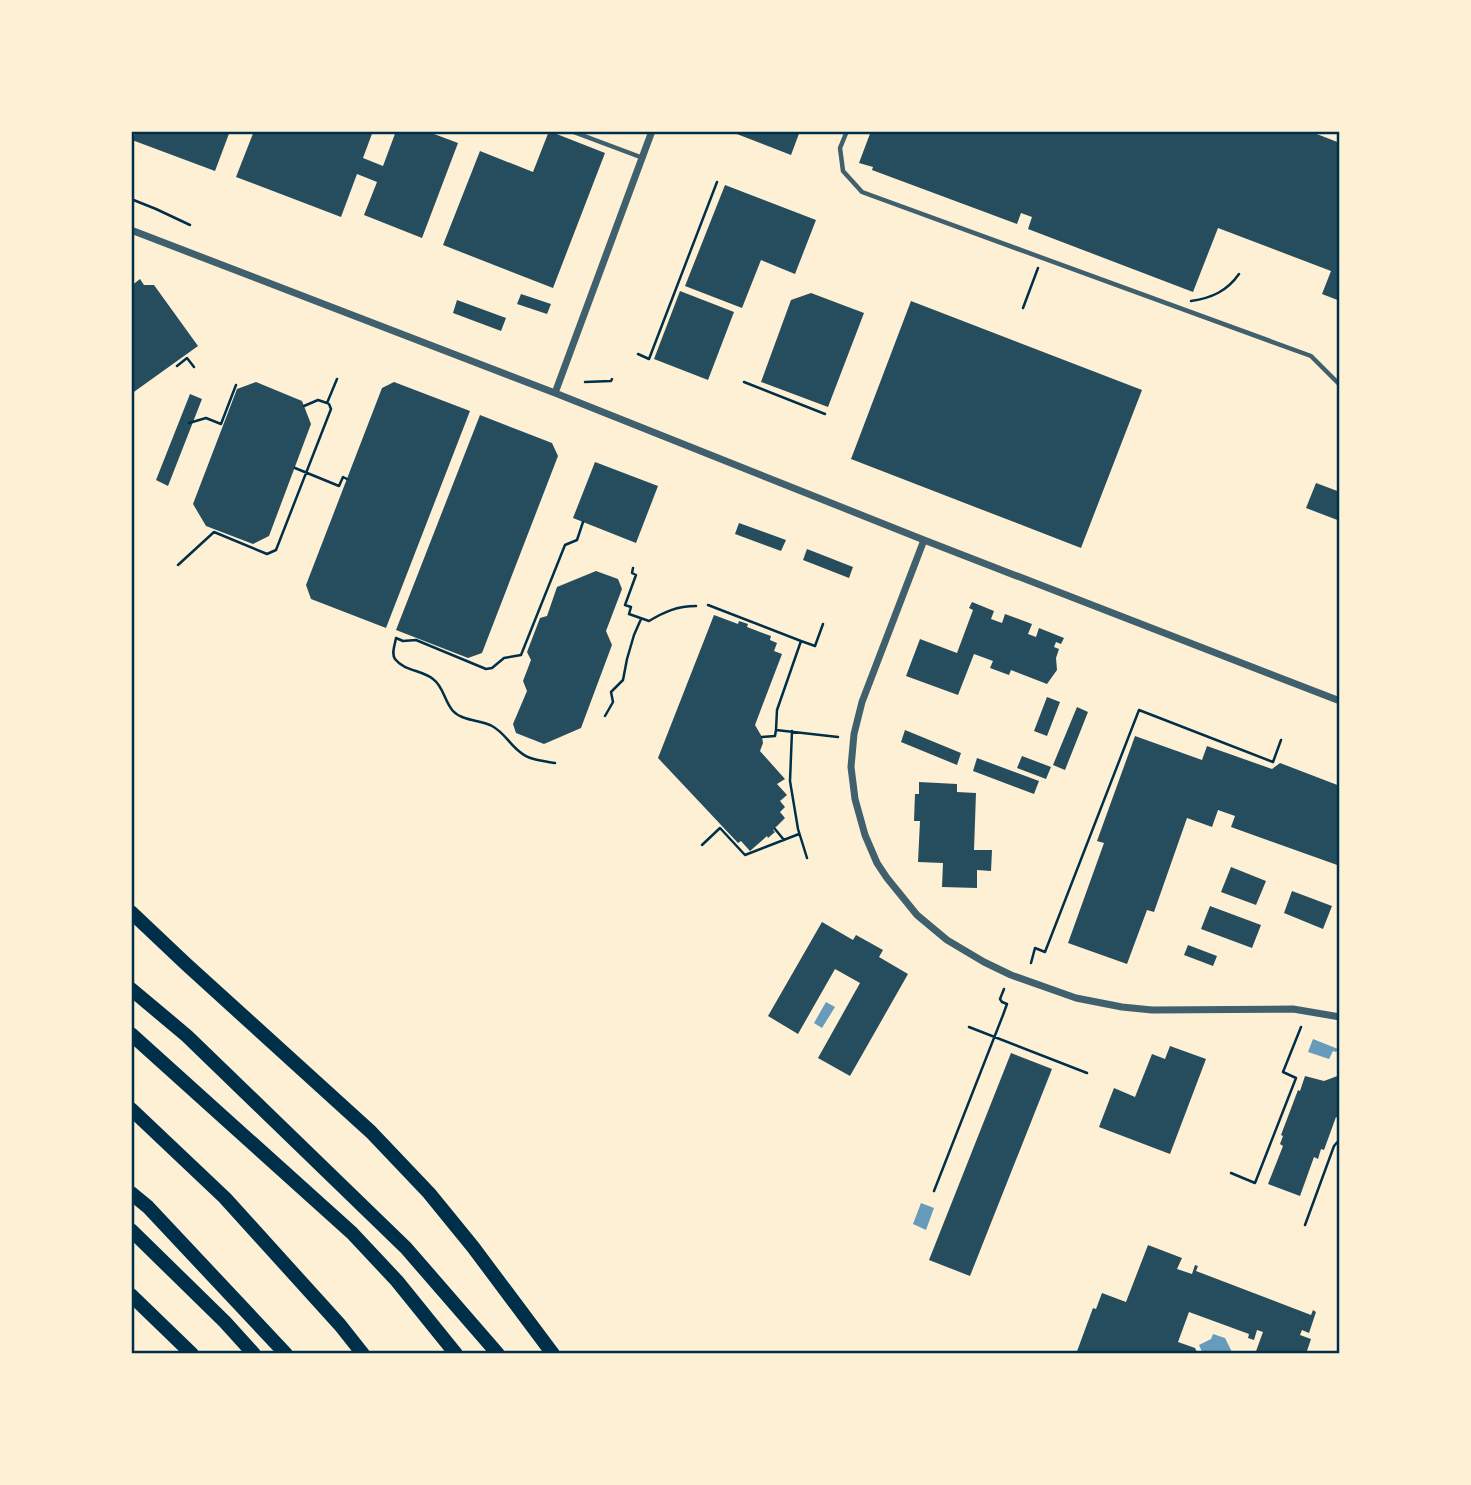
<svg xmlns="http://www.w3.org/2000/svg" width="1471" height="1485" font-family="Roboto,sans-serif">
	<style>
		.water { fill: #669bbc }
		.building { fill: #264d5e }
		.lines { fill: none; stroke-linecap: round; stroke-linejoin: round }
		.path { stroke: #003049; stroke-width: 2.5 }
		.service { stroke: #3f606c; stroke-width: 4.5 }
		.minor { stroke: #3f606c; stroke-width: 7 }
		.motorway { stroke: #003049; stroke-width: 14 }
		.neatline { fill: none; stroke: #003049; stroke-width: 2.5 }
	</style>
	<rect width="100%" height="100%" fill="#fdf0d5"/>
	<path class="water" d="M826,1002L835,1007L822,1028L814,1023Z
		M1313,1039L1338,1049L1336,1052L1333,1051L1329,1059L1308,1052Z
		M921,1203L934,1208L926,1230L913,1224Z
		M1213,1334L1225,1338L1233,1354H1203L1199,1345L1211,1339Z"/>
	<path class="building" d="M136,131H230L215,171L132,140Z
		M254,131H373L363,158L383,166L396,131H426L458,143L422,238L364,215L377,182L357,174L341,217L236,177Z
		M549,131L605,153L553,288L443,245L480,151L533,172Z
		M729,131H800L791,155Z
		M871,131H1309L1340,143V301L1322,294L1331,271L1218,228L1193,292L1028,229L1032,217L1021,213L1017,224L872,170L873,167L859,163Z
		M725,185L816,220L795,274L761,260L742,308L685,286Z
		M140,279L144,285H154L198,346L131,394V286Z
		M680,291L734,312L708,380L654,359Z
		M811,293L864,313L828,407L761,382L791,300Z
		M521,294L551,304L547,314L517,304Z
		M457,300L506,318L501,331L453,313Z
		M911,301L1142,390L1081,548L851,459Z
		M256,382L302,401L311,424L269,536L253,544L206,526L193,504L237,389Z
		M394,382L470,411L386,628L311,599L306,585L382,388Z
		M190,394L202,399L168,486L156,480Z
		M480,415L552,443L558,456L482,653L468,658L396,630Z
		M595,462L658,486L636,543L573,518Z
		M1316,483L1340,492V521L1306,508Z
		M739,523L786,540L781,551L735,534Z
		M807,549L853,567L849,578L803,560Z
		M596,571L618,579L622,589L606,631L612,645L581,728L544,744L516,733L513,724L527,691L523,681L531,660L527,652L540,618L547,616L557,587Z
		M972,602L994,611L991,619L1002,623L1005,614L1032,624L1028,634L1036,637L1039,628L1064,638L1061,644L1056,642L1054,647L1059,649L1056,658L1057,670L1047,684L1011,670L1009,675L990,668L993,661L974,654L958,695L906,676L920,639L957,653L973,610L969,608Z
		M714,615L738,624L739,621L748,624L747,627L771,636L770,640L777,643L774,651L782,654L755,725L762,737L763,743L760,751L785,779L777,784L787,795L780,801L785,807L780,812L785,818L773,830L775,832L768,838L767,836L750,851L741,841L738,843L658,758Z
		M1047,697L1060,702L1047,736L1034,731Z
		M1077,707L1088,712L1065,770L1053,765Z
		M905,730L961,753L957,765L901,742Z
		M1135,736L1202,760L1207,746L1272,769L1280,763L1340,786V866L1231,827L1235,816L1218,810L1212,827L1187,818L1154,912L1147,910L1127,964L1068,943L1104,843L1097,841Z
		M1022,756L1051,767L1046,779L1017,768Z
		M977,758L1039,781L1034,794L973,771Z
		M919,782L957,784V792L976,793L974,850H992L991,871L977,870V888L942,887L943,863L918,862L920,821H914L915,794H919Z
		M1231,867L1266,881L1256,905L1221,892Z
		M1292,891L1332,906L1323,929L1284,913Z
		M1210,906L1261,925L1252,948L1201,929Z
		M822,922L853,940L856,935L883,950L879,957L908,974L850,1076L818,1058L860,983L835,969L798,1034L768,1016Z
		M1188,945L1217,956L1213,966L1184,955Z
		M1170,1046L1206,1059L1170,1154L1099,1127L1114,1088L1135,1097L1152,1054L1165,1059Z
		M1011,1053L1052,1069L970,1276L929,1260Z
		M1340,1075V1112L1338,1118L1336,1117L1324,1150L1321,1149L1318,1159L1314,1157L1300,1196L1268,1184L1283,1146L1280,1144L1283,1136L1281,1135L1298,1090L1300,1091L1305,1076L1324,1081Z
		M1148,1245L1182,1258L1177,1269L1192,1274L1195,1265L1198,1266L1196,1271L1311,1315L1313,1310L1316,1312L1309,1333L1302,1330L1300,1335L1311,1339L1306,1354H1255L1263,1332L1257,1330L1254,1340L1248,1338L1249,1334L1189,1312L1178,1342L1195,1348L1198,1354H1076L1093,1308L1096,1309L1102,1293L1126,1302Z"/>
	<g class="lines">
		<path class="path" d="M131,199L156,209L190,225
			M1191,301C1212,298 1227,291 1239,274
			M1023,308L1038,268
			M638,354L649,359L717,182
			M177,366L187,358L194,367
			M585,382L611,381L612,379
			M744,382L825,414
			M304,406L318,400L327,403
			M189,423L206,418L221,424L236,385
			M295,468L339,486L343,477L347,479
			M178,565L214,532L267,554L276,550L331,409L329,404L327,403L337,379
			M633,568L632,573L636,575L625,605L631,607L629,614L649,621C664,612 677,606 696,606
			M708,605L801,641
			M605,716L613,702L611,692L623,680L627,659L634,635L641,619
			M776,730L777,710L801,641L815,646L823,624
			M792,731L790,781L798,829L807,858
			M762,737L775,736L776,730L838,737
			M555,763C543,761 529,760 520,752C509,744 505,733 492,726C481,720 462,721 453,711C444,701 444,687 433,679C422,670 404,671 395,659C391,653 395,645 396,638L403,641L416,640L486,669L492,668L504,658L521,655L565,545L577,540L583,522
			M775,829L784,840
			M702,845L720,828L745,855L799,834
			M1031,963L1035,948L1045,952L1139,710L1273,762L1281,740
			M969,1027L1087,1073
			M1231,1173L1255,1183L1296,1078L1283,1072L1301,1027
			M934,1191L1003,1015L1007,1004L1002,1002L1000,999L1004,989
			M1305,1225L1334,1146L1340,1139"/>
		<path class="service" d="M571,131L643,158
			M847,131L840,148L843,171L862,192L1311,356L1340,385"/>
		<path class="minor" d="M131,230L555,393L924,540L1340,701
			M555,393L652,131
			M924,540L862,702L854,734L851,767L855,799L865,835L877,863L887,878L917,915L947,940L984,962L1011,975L1076,998L1122,1007L1152,1010L1293,1009L1340,1017"/>
		<path class="motorway" d="M131,912L186,964L371,1132L429,1193L473,1247L553,1354
			M131,989L187,1036L406,1248L498,1354
			M131,1034L352,1233L397,1281L456,1354
			M131,1109L225,1198L340,1325L363,1354
			M131,1193L148,1207L286,1354
			M131,1230L225,1322L254,1354
			M131,1295L192,1354"/>
	</g>
	<rect width="1471" height="1485" fill="none" stroke="#fdf0d5" stroke-width="266"/>
	<rect x="133" y="133" width="1205" height="1219" class="neatline"/>
</svg>
